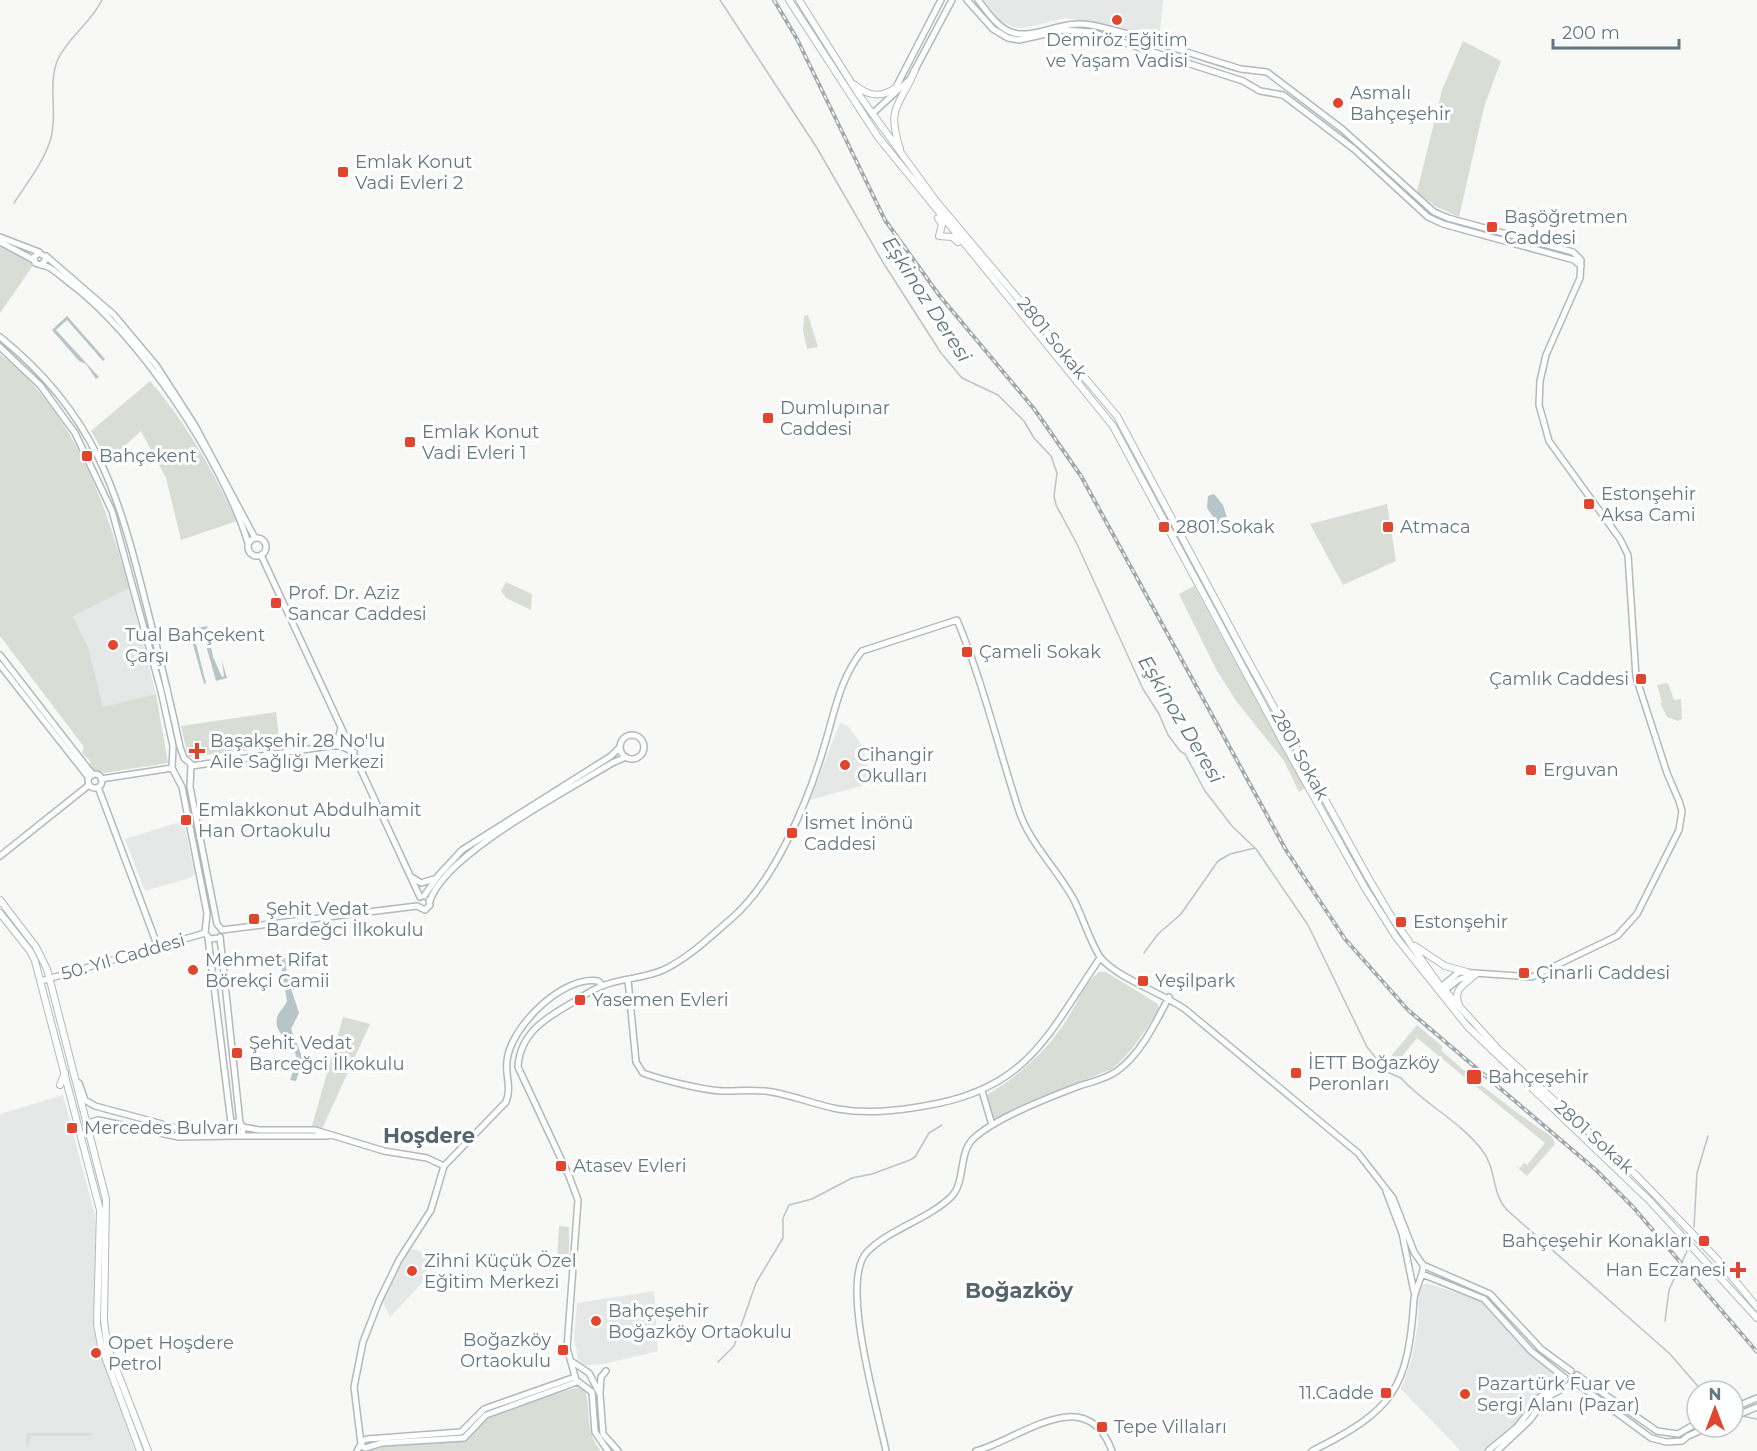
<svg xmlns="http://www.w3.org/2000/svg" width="1757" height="1451" font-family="Montserrat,sans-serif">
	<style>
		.built { fill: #e6e8e7 }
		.green { fill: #d9ddd5 }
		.water { fill: #b7c5c8 }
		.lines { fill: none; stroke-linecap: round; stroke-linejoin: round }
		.stream { stroke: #b7c5c8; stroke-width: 1.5 }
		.secondary-casing { stroke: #b2b9bc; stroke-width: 8 }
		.primary-casing { stroke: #b3b9bc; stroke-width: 8 }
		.secondary { stroke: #fff; stroke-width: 5 }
		.primary { stroke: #fff; stroke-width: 6 }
		.rail-casing { stroke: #9fa8ac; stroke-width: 4 }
		.rail { stroke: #fff; stroke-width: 1.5; stroke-dasharray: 4.5; stroke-linecap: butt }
		.poi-dot { fill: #e1452e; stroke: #fff; stroke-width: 2 }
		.labels { text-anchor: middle; stroke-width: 6; stroke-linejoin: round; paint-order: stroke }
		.poi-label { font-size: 18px; fill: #647780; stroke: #fff; text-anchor: start }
		.street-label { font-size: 18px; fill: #647780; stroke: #fff }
		.water-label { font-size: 20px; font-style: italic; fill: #5e767b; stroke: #fff }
		.quarter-label { font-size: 21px; font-weight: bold; fill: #56646c; stroke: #fff }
	</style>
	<rect width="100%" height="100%" fill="#f8f8f6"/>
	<path class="built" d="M984,0H1163L1159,41L1104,25L1066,18L1023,28L1013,27L1000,21Z
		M129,588L156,694L103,708L73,615Z
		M840,723L848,726L863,747L872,783L810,800Z
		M183,821L195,874L190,878L145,891L125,839Z
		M63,1095L95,1216V1336L135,1451H0V1114Z
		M414,1249L428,1254L430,1259L422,1283L390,1317L382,1301L409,1251Z
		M1426,1283L1484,1302L1529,1353L1555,1376L1553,1384L1537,1397L1511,1430L1481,1451H1461L1401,1389L1412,1359L1418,1324L1419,1288Z
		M654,1291L658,1351L604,1364L584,1365L578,1359L574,1339L577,1303Z"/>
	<path class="green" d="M1463,41L1501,61L1484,107L1459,217L1435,206L1417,192L1442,90Z
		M0,245L30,259L32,267L0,313Z
		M808,315L818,347L807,349L803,331L804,316Z
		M0,354C75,413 104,499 129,588L73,616L88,647L103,707L156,694L168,763L104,773L90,768V761L82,753L84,747L0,636Z
		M150,381C187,423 213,472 237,521L181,540L166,478L141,431L108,461L91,431Z
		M1387,504L1396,561L1343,585L1310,524Z
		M506,582L532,594L531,610L506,598L501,591Z
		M1194,586L1305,788L1299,792L1284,761L1237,702L1217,671L1179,594Z
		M1668,683L1674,700L1681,699L1682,719L1678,721L1667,717L1660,703L1662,702L1657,685Z
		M276,712L280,747L188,757L181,726Z
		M1099,972H1106L1158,1004L1159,1010C1145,1030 1131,1054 1112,1069L1019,1106L994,1120L985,1096C1019,1076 1046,1052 1067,1019C1077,1004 1084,984 1099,972Z
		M343,1017L370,1024L322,1129L312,1126Z
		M1417,1025L1443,1047L1441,1050C1477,1083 1512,1110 1552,1137L1555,1144L1527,1176L1515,1165L1520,1168L1524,1163L1527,1165L1545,1143L1417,1038L1398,1061L1400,1071L1387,1061Z
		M559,1226L569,1227V1257L557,1261Z
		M580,1387L585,1390C592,1414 584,1431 601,1451H361L368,1447L460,1439L477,1423L505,1407Z
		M29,1433H91V1436H31L27,1447L26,1435Z"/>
	<path class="water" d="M67,316L105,359L103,361L67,320L56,330L99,377L96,379L86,364L79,361L52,330Z
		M1214,494L1223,505L1230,527L1222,530L1207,508L1208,496Z
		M207,626L213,657L222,677L224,676L222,661L227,678L216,681L202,631L193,632L206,683L204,684L189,630Z
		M285,958L287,976L299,1013L291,1029L303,1059L296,1081L290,1080C293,1072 296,1064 296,1056C294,1040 273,1035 277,1018C278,1012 285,1007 287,1001L280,959Z"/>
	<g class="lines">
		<path class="stream" d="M720,0L817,148L884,264L941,353L962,378L998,395L1024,421L1034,438L1051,456L1057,473L1054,496L1056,505L1077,544L1143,689L1159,714L1168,735L1180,751L1185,754L1205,791L1232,826L1256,849L1308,925L1367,1047L1387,1072L1401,1078C1425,1105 1460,1121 1482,1150C1497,1169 1491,1193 1507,1210L1670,1354L1702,1391
			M14,203C27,183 44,162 51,138C58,113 47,85 58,59C69,36 91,23 102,0
			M1144,953L1158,934L1181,914L1218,861L1230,854L1255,848
			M1694,1227L1697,1173L1708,1136
			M1665,1321L1669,1290L1687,1251
			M718,1362L734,1346L756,1283L783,1238V1218L789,1205L812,1199L852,1178L872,1174L910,1160L915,1157L929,1133L942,1125
			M1742,1416L1757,1419"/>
		<g class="secondary-casing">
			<path id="secondary" d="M967,0L993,29L1008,38L1019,40L1064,30L1091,32L1243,81L1260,91L1283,95L1295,104L1354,149L1428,217L1443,224L1574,260L1581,266
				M978,0C988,12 998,29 1014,33C1036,39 1063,19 1091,25C1141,35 1192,55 1241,69L1267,72L1342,129L1434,212L1448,218L1573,252L1581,260L1580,278L1546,355L1540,381L1539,405L1549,441L1620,539L1628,555L1636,677L1667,773L1679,801L1682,811L1679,830L1637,914L1617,936L1532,977L1459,972L1441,987
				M895,89L941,0
				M872,114L910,79L952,0
				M0,237L39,252
				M0,242L34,260
				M46,256L114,315L156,365L194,424L255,538
				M41,265L47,258L39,253L34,257L35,263C40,265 44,265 48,267C56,271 64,279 71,284C139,335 223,461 248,543
				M0,337C95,413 118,492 146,604C158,651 170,699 180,747L184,758L191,764L190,787L217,924L222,930
				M0,347L40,385L75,433L112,511L161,691L173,746L172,768L182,787L207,913L205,933L210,939L219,938
				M248 547a9 9 0 1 1 18 0a9 9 0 1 1-18 0Z
				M261,555L420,897
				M0,655L93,775
				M0,665L89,778
				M341,728L337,743L330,746H341L354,752
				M620 747a12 12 0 1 1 24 0a12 12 0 1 1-24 0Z
				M191,766L330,746
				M88 781a7 7 0 1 1 14 0a7 7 0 1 1-14 0Z
				M101,779L172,768
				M98,787L158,947
				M0,856L89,785
				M413,878L421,883L434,879
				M424,896L438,876L462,850L611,756L620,747
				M430,901C444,854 569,790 612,763L626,757
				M222,930L417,906L425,910L430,905L429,900
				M220,937L240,1123
				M208,938L231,1123
				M628,980L636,1062L643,1073C662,1080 702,1090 722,1091C739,1091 756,1089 772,1092C795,1096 816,1105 838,1109C867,1114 895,1111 924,1106C1027,1090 1047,1036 1100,958
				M41,981L205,933
				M1445,990L1458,980L1474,974
				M79,1083L85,1100L95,1106L177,1128H229
				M982,1091L992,1125
				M229 1129a7 7 0 1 1 14 0a7 7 0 1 1-14 0Z
				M243,1127L259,1130H315L384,1151L427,1158L444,1166
				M89,1129L91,1122L98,1120L179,1137L234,1136
				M237,1136H327
				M1386,1191L1402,1233L1414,1292
				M1423,1265L1490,1294L1541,1349L1571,1371
				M1422,1274L1484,1299L1531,1351L1565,1378
				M571,1361L589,1373L600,1394L603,1434L618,1451
				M1577,1375L1657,1431L1678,1434L1697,1423
				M575,1377L484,1409L461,1432L367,1439L362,1441L361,1445L365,1448L382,1443L464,1438L486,1415L577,1382
				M1575,1382L1651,1438L1666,1442L1682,1441L1688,1436L1709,1427
				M600,1392L601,1377L606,1371
				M1733,1408L1757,1398
				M1733,1417L1757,1407
				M357,1451L361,1444L354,1387L363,1342L379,1301L399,1260L431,1210L444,1166L506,1102C512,1087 505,1076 507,1061C510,1027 563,975 598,981L602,985
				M608,1451L595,1432L592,1392L576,1380L567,1348L578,1200L569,1176L518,1067C520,1034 544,1019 570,1004C580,998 591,990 602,986C621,978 643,979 663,970C689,958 711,936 732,918C775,881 808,801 824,747C834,714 840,678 862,651L957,620C983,682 998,747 1019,811C1030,844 1058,870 1074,900C1081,913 1093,949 1101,958C1117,978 1163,993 1186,1010L1358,1153L1393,1198L1414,1252L1423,1265C1425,1272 1415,1288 1414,1299C1408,1389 1394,1410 1312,1451
				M886,1451C878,1411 839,1281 867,1252C891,1228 927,1220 951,1197C966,1182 958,1154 973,1139C995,1118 1050,1097 1079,1086C1091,1082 1106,1079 1117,1071C1140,1055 1156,1022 1169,997
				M976,1451C1019,1440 1086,1380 1112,1451
				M1488,1451L1517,1427L1540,1397L1565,1379
				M1497,1451L1530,1420L1546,1398L1571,1384"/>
		</g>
		<g class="primary-casing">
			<path id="primary" d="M789,0L878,137L1113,426L1282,740L1365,888L1396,937L1468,1027L1649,1200L1757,1318
				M799,0L859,95L936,201L1117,416L1245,655L1369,879L1391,916L1438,983L1499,1050L1637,1176L1718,1260L1757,1307
				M855,85C869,97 882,98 897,87
				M900,149C886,105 900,107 915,70
				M938,218L942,225L939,236L952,237L958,242
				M0,900L36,947L47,969L106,1199L104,1320L107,1345L148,1451
				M0,913L30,951L35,961L100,1210L97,1324L101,1346L140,1451
				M1415,946L1445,966L1467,972
				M1459,1005C1452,988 1466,984 1476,974
				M60,1085L65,1073"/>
		</g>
		<use href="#secondary" class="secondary"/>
		<use href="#primary" class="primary"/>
		<g class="rail-casing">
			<path id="rail" d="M774,0L797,39L885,220L939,295L1035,410L1081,476L1286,850L1345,939L1408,1010L1596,1170L1633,1207L1757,1352"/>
		</g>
		<use href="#rail" class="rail"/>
	</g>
	<g class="poi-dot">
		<circle cx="1117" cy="20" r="6"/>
		<circle cx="1338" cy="103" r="6"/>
		<rect x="337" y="166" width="12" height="12" rx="3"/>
		<rect x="1486" y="221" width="12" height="12" rx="3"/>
		<rect x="762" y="412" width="12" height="12" rx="3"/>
		<rect x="404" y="436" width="12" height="12" rx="3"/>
		<rect x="81" y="450" width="12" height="12" rx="3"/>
		<rect x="1583" y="498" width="12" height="12" rx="3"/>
		<rect x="1158" y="521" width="12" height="12" rx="3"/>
		<rect x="1382" y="521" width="12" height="12" rx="3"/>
		<rect x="270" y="597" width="12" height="12" rx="3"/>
		<circle cx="113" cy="645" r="6"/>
		<rect x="961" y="646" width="12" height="12" rx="3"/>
		<rect x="1635" y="673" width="12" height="12" rx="3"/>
		<path d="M194 742h6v6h6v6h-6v6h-6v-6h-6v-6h6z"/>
		<circle cx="845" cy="765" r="6"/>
		<rect x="1525" y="764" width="12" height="12" rx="3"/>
		<rect x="180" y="814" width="12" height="12" rx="3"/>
		<rect x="786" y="827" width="12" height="12" rx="3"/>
		<rect x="248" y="913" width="12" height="12" rx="3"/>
		<rect x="1395" y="916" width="12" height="12" rx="3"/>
		<circle cx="193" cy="970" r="6"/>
		<rect x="1518" y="967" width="12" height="12" rx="3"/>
		<rect x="1137" y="975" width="12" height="12" rx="3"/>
		<rect x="574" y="994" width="12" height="12" rx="3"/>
		<rect x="231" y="1047" width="12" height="12" rx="3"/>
		<rect x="1290" y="1067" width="12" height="12" rx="3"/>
		<rect x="1466" y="1069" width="16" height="16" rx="3"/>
		<rect x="66" y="1122" width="12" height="12" rx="3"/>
		<rect x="555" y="1160" width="12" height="12" rx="3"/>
		<rect x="1698" y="1235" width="12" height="12" rx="3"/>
		<path d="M1735 1261h6v6h6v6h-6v6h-6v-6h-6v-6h6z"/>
		<circle cx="412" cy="1271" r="6"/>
		<circle cx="596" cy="1321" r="6"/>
		<rect x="557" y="1344" width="12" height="12" rx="3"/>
		<circle cx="96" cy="1353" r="6"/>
		<rect x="1380" y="1387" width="12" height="12" rx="3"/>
		<circle cx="1465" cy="1394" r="6"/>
		<rect x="1096" y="1421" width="12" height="12" rx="3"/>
	</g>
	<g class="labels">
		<g class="poi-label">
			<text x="1117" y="46" text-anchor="middle">Demiröz Eğitim<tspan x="1117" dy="21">ve Yaşam Vadisi</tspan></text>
			<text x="1350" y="99">Asmalı<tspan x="1350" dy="21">Bahçeşehir</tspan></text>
			<text x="355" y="168">Emlak Konut<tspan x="355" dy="21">Vadi Evleri 2</tspan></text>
			<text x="1504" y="223">Başöğretmen<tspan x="1504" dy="21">Caddesi</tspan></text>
			<text x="780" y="414">Dumlupınar<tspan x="780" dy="21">Caddesi</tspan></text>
			<text x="422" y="438">Emlak Konut<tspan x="422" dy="21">Vadi Evleri 1</tspan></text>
			<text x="99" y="462">Bahçekent</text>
			<text x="1601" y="500">Estonşehir<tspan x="1601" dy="21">Aksa Cami</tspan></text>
			<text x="1176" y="533">2801.Sokak</text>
			<text x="1400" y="533">Atmaca</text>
			<text x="288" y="599">Prof. Dr. Aziz<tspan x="288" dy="21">Sancar Caddesi</tspan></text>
			<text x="125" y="641">Tual Bahçekent<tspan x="125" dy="21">Çarşı</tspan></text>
			<text x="979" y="658">Çameli Sokak</text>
			<text x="1629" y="685" text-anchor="end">Çamlık Caddesi</text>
			<text x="210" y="747">Başakşehir 28 No'lu<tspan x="210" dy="21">Aile Sağlığı Merkezi</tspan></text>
			<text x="857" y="761">Cihangir<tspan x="857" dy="21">Okulları</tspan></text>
			<text x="1543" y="776">Erguvan</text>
			<text x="198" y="816">Emlakkonut Abdulhamit<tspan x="198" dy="21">Han Ortaokulu</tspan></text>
			<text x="804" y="829">İsmet İnönü<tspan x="804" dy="21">Caddesi</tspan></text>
			<text x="266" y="915">Şehit Vedat<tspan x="266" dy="21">Bardeğci İlkokulu</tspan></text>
			<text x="1413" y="928">Estonşehir</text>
			<text x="205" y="966">Mehmet Rifat<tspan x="205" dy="21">Börekçi Camii</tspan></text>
			<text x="1536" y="979">Çinarli Caddesi</text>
			<text x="1155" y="987">Yeşilpark</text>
			<text x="592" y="1006">Yasemen Evleri</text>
			<text x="249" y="1049">Şehit Vedat<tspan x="249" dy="21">Barceğci İlkokulu</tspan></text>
			<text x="1308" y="1069">İETT Boğazköy<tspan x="1308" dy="21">Peronları</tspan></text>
			<text x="1488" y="1083">Bahçeşehir</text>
			<text x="84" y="1134">Mercedes Bulvarı</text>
			<text x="573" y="1172">Atasev Evleri</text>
			<text x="1692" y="1247" text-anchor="end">Bahçeşehir Konakları</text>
			<text x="424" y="1267">Zihni Küçük Özel<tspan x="424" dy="21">Eğitim Merkezi</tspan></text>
			<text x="1726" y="1276" text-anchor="end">Han Eczanesi</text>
			<text x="608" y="1317">Bahçeşehir<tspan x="608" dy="21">Boğazköy Ortaokulu</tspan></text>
			<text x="551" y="1346" text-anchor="end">Boğazköy<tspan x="551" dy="21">Ortaokulu</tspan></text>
			<text x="108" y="1349">Opet Hoşdere<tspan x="108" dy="21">Petrol</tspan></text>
			<text x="1477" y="1390">Pazartürk Fuar ve<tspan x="1477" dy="21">Sergi Alanı (Pazar)</tspan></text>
			<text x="1374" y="1399" text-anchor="end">11.Cadde</text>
			<text x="1114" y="1433">Tepe Villaları</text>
		</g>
		<g class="street-label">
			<text transform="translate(1052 338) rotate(51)" y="6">2801 Sokak</text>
			<text transform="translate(1300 755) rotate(61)" y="6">2801 Sokak</text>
			<text transform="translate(123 957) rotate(-16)" y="6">50. Yıl Caddesi</text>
			<text transform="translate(1594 1137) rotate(42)" y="6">2801 Sokak</text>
		</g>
		<g class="water-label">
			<text transform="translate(927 299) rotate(57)" y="7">Eşkinoz Deresi</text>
			<text transform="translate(1181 719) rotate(59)" y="7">Eşkinoz Deresi</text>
		</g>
		<g class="quarter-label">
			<text x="429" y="1143">Hoşdere</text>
			<text x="1019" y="1298">Boğazköy</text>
		</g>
	</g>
	<g transform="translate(1715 1409)"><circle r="28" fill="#ffffff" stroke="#c1c9cc" stroke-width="1.5"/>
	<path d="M0-4.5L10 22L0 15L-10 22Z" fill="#e1452e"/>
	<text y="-9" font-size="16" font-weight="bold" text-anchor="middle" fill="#647780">N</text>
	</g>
	<path d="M1553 39v9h126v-9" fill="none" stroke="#647780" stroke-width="3"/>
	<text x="1562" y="39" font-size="18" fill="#647780" stroke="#ffffff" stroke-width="4.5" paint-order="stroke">200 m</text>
</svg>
